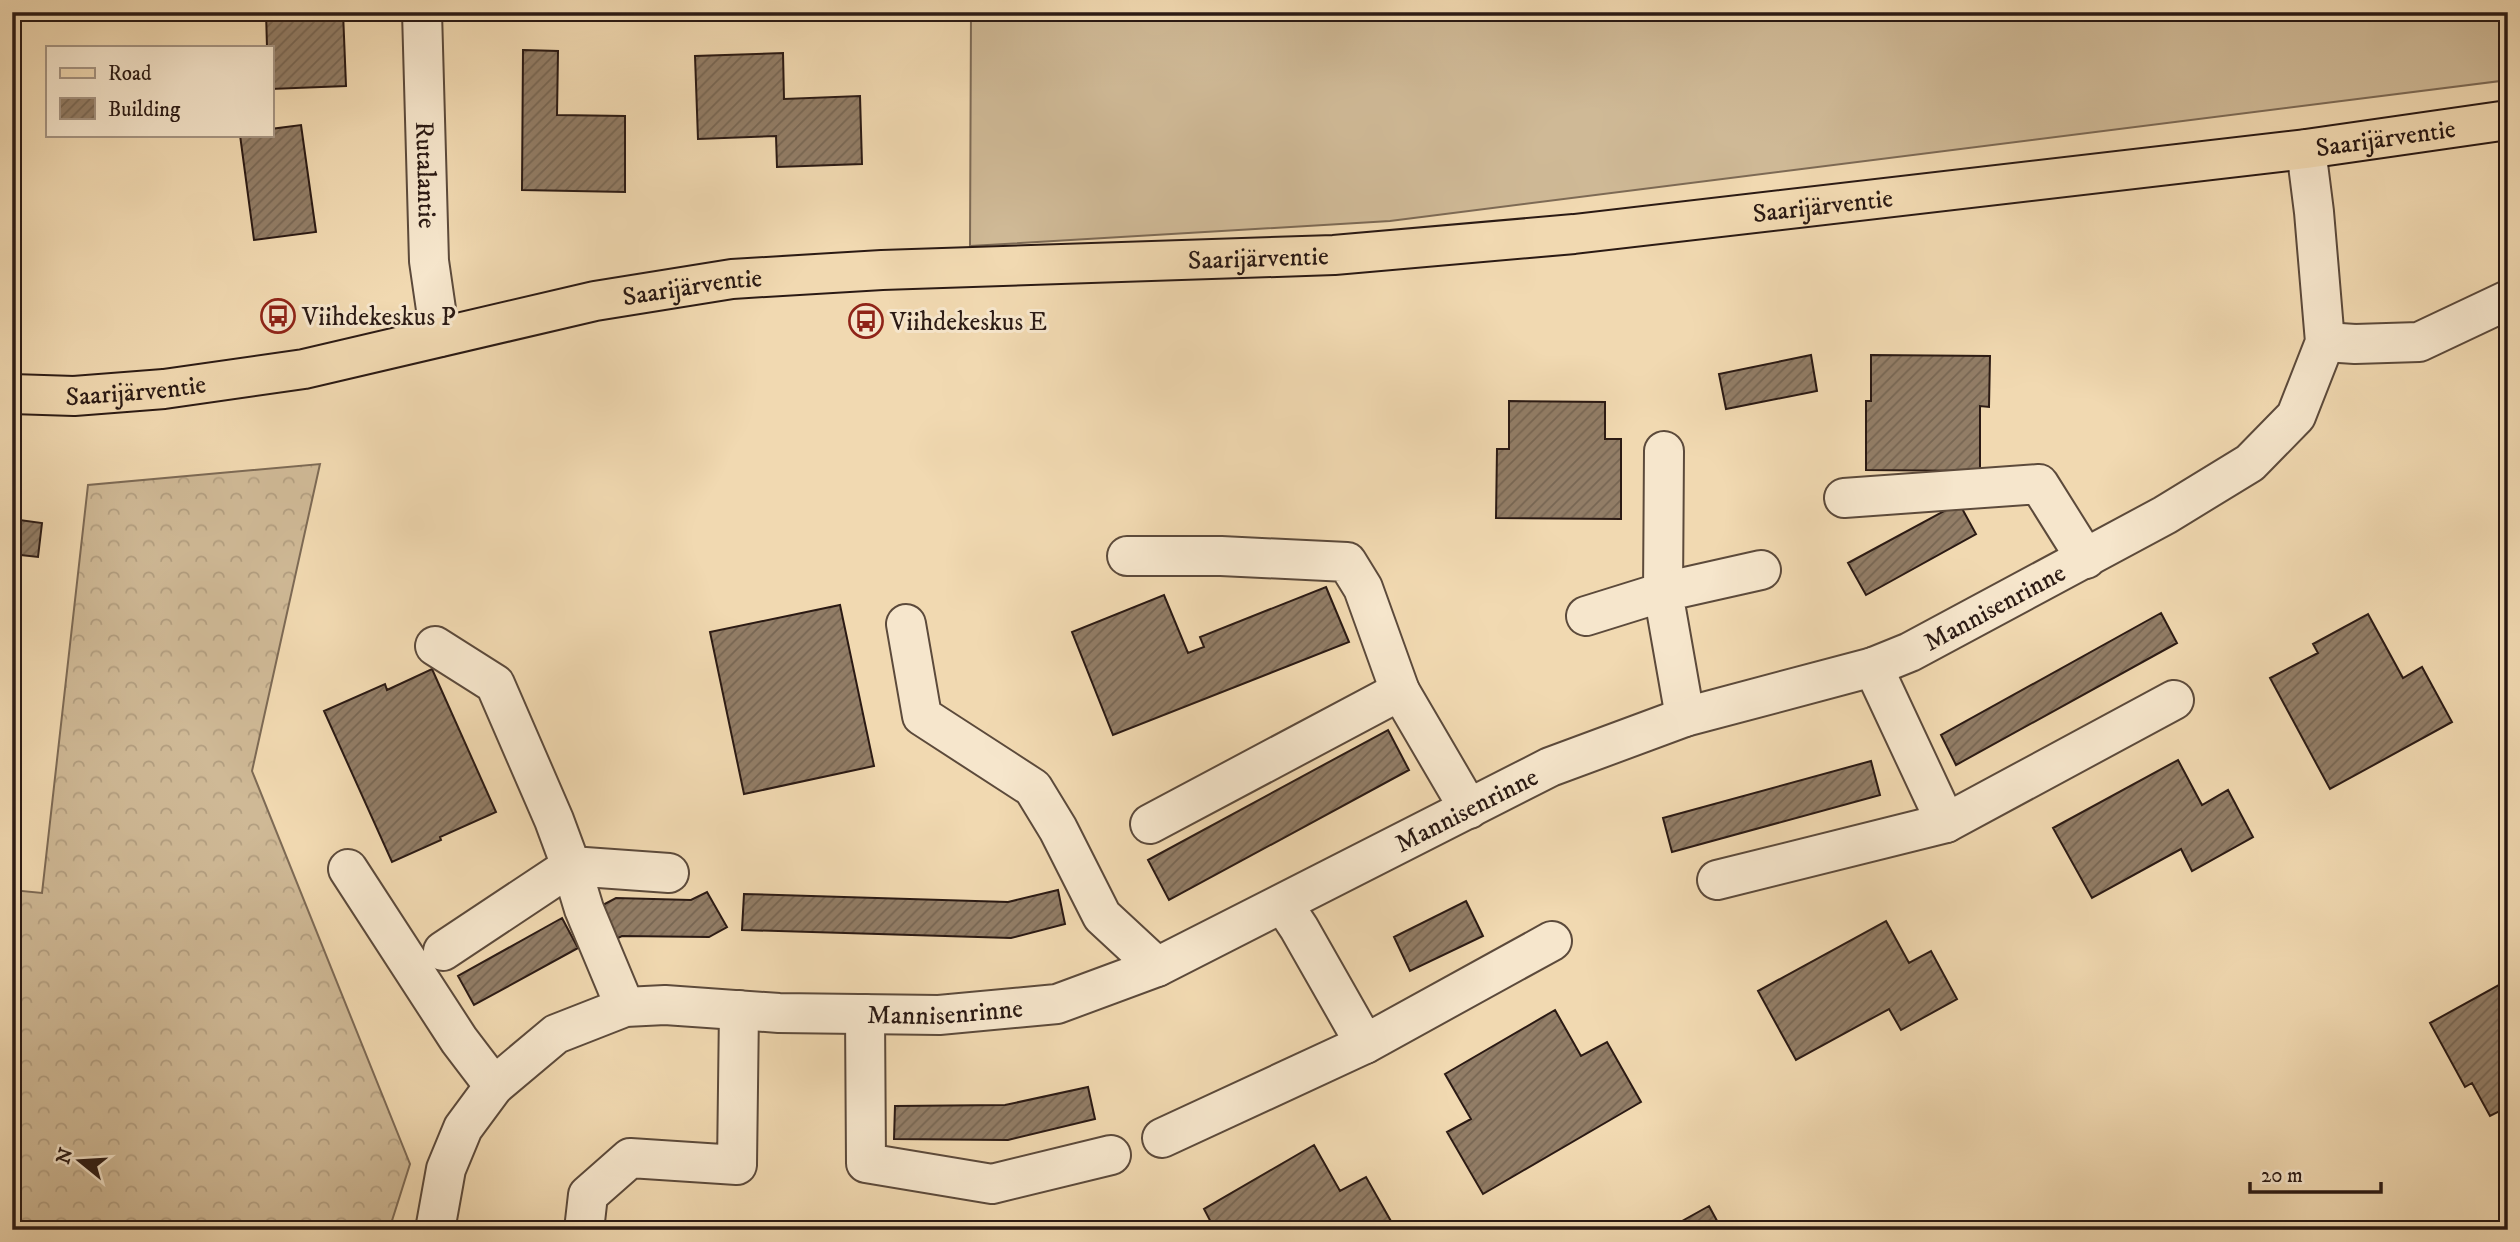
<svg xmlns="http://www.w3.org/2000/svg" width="2520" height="1242" font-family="'IM FELL DW Pica',serif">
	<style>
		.grass { fill: #cfb996; stroke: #7d6a55; stroke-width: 2 }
		.forest { fill: url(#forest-crowns); stroke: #7d6a55; stroke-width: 2 }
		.building { fill: url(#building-hatch); stroke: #2b1a14; stroke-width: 2 }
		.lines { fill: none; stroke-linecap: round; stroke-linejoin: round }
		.minor-casing { stroke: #5c4a3b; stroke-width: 42 }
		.major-casing { stroke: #2b1a14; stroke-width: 42 }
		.minor { stroke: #f6e6cc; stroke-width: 38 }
		.major { stroke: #f1d9b1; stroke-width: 38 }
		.labels { text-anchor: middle; stroke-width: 6; stroke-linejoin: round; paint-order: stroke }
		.street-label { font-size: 26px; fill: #2b1a14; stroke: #f6e6cc }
		.poi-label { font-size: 26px; fill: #2b1a14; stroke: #f6e6cc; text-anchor: start }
	</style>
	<defs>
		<pattern id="forest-crowns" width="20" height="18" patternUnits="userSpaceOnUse" patternTransform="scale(1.75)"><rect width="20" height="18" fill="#cfb996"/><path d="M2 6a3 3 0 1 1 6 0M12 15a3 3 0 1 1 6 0" fill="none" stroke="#b29e80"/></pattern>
		<pattern id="building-hatch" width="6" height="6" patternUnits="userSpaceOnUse" patternTransform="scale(1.75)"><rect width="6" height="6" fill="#927d66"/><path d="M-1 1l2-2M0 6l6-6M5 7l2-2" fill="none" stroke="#776653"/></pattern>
	</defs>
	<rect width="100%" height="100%" fill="#f1d9b1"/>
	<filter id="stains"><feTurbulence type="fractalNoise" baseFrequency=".00286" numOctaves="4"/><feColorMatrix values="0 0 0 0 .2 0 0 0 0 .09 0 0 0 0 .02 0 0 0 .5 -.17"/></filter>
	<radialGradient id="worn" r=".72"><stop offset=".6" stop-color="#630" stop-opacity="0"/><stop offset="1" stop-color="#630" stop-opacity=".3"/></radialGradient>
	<path class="grass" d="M971,12H2508V80L1390,221L970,246Z"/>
	<path class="forest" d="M320,464L252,771L410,1164L389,1230H12V890L42,893L88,485Z"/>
	<path class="building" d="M266,12H343L346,86L271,89V47H267Z
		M523,50L558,51L557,115L625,116V192L522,190Z
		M783,53L784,99L860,96L862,164L777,167L776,136L698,139L695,56Z
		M301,125L316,232L254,240L240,135H271V129Z
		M1811,355L1817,391L1726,409L1719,374Z
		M1871,355L1990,356L1989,407L1980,406V471L1866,470V401H1871Z
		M1509,401L1605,402V439H1621V519L1496,518L1497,449H1509Z
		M1959,503L1976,534L1866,595L1848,563Z
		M12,519L42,523L38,557L12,554Z
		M1326,587L1349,642L1113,735L1072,632L1164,595L1188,653L1204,647L1200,637Z
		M840,605L874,766L744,794L710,632Z
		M2161,613L2177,643L1956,765L1941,735Z
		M2368,614L2403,678L2422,667L2452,722L2330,789L2270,678L2318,653L2313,644Z
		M432,669L496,812L440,837L441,840L392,862L324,711L385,684L387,690Z
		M1388,730L1409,770L1169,900L1148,860Z
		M2178,760L2202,805L2228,790L2253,837L2192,871L2181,849L2092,898L2053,828Z
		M1871,761L1880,795L1672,852L1663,818Z
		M1058,890L1065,924L1011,938L742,930L744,894L1008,902Z
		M707,892L727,927L709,937L622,936L616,939L599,907L616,898L691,900Z
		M1466,901L1483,936L1410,971L1394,937Z
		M562,918L578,948L474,1005L458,976Z
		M1886,921L1909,963L1931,951L1957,999L1901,1030L1889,1009L1796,1060L1758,991Z
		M2508,980V1107L2490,1116L2472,1083L2465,1087L2430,1023Z
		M1555,1010L1581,1056L1607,1042L1641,1102L1483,1194L1447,1132L1471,1119L1445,1074Z
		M1088,1087L1095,1119L1008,1140L894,1139L895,1106L1005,1105Z
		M1314,1145L1340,1191L1366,1177L1396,1230H1215L1204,1209Z
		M1709,1206L1722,1230H1666Z"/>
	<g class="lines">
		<g class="minor-casing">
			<g id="minor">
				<path id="s1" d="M422,12L429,261L440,337"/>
				<path d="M2325,342L2355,344L2419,342L2508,300"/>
				<path d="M1844,498L2039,484L2086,559"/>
				<path d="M1127,556H1221L1347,562L1363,588L1400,691"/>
				<path d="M1586,616L1663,592L1664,451"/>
				<path d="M906,624L922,716L1033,788L1058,829L1102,916L1157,967"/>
				<path d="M435,646L495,684L554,820L571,866L669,873"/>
				<path d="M1873,667L1946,823L2174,700"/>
				<path d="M1685,717L1663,592L1761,570"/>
				<path d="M1150,824L1400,691L1469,809"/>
				<path d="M348,869L459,1040L494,1086"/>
				<path d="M1717,880L1946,823"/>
				<path d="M1283,904L1299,928L1365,1044L1552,941"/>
				<path d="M443,951L571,866L584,909L625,1007"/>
				<path d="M865,1014L866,1163L992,1184L1111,1155"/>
				<path d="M1162,1138L1365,1044"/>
				<path id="s2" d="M435,1230L446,1169L463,1128L494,1086L556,1034L625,1007L665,1005L779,1013L939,1015L1057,1004L1157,967L1550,767L1685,717L1873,667L1910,652L2165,515L2250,463L2296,416L2325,342L2314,212L2306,149"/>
				<path d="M584,1230L588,1195L630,1158L737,1165L739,1010"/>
			</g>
		</g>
		<g class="major-casing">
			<g id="major">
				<path id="s3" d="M12,394L74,396L164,389L304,369L595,301L732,279L882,270L1334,255L1574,234L2306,149L2508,120"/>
			</g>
		</g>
		<use href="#minor" class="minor"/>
		<use href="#major" class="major"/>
	</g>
	<defs>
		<g id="bus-ring" transform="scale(1.75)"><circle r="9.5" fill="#f6e6cc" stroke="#8f2418" stroke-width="1.5"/><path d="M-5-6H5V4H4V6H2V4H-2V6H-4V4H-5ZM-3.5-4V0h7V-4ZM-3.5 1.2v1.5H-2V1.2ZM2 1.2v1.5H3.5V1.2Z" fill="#8f2418"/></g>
	</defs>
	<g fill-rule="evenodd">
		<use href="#bus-ring" x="278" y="316"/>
		<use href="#bus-ring" x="866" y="321"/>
	</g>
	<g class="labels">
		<g class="street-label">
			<text dy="9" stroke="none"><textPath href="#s3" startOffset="2392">Saarijärventie</textPath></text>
			<text dy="9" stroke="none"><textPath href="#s1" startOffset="163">Rutalantie</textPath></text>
			<text dy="9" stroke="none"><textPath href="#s3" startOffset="1825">Saarijärventie</textPath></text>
			<text dy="9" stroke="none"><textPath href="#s3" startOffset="1258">Saarijärventie</textPath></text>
			<text dy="9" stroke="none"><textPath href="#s3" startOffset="691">Saarijärventie</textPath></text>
			<text dy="9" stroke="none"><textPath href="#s3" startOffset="124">Saarijärventie</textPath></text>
			<text dy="9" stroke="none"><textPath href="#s2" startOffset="1768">Mannisenrinne</textPath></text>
			<text dy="9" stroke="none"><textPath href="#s2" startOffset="1200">Mannisenrinne</textPath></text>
			<text dy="9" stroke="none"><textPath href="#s2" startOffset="634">Mannisenrinne</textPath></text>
		</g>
		<g class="poi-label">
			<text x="302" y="325">Viihdekeskus P</text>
			<text x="890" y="330">Viihdekeskus E</text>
		</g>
	</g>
	<rect width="2520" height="1242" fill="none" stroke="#f1d9b1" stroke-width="42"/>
	<rect x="14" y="14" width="2492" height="1214" fill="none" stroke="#2b1a14" stroke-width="3.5"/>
	<rect x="21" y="21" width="2478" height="1200" fill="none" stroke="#2b1a14" stroke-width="2"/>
	<rect x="46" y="46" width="228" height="91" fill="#f6e6cc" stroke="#a59482" stroke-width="2"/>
	<rect x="60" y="68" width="35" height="10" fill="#f1d9b1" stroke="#a59482" stroke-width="2"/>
	<text x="108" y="80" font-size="21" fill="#2b1a14">Road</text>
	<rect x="60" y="98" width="35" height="21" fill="url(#building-hatch)" stroke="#a59482" stroke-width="2"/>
	<text x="108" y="116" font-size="21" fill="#2b1a14">Building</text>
	<g transform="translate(80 1161) rotate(288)" stroke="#f6e6cc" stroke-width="5" paint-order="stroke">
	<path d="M0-5L12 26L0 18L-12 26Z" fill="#2b1a14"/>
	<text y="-10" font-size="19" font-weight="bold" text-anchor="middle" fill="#2b1a14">N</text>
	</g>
	<path d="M2250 1182v10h131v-10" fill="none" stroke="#2b1a14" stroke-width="3.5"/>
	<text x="2261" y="1182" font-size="21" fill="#2b1a14" stroke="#f6e6cc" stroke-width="5" paint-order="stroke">20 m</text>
	<rect width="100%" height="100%" filter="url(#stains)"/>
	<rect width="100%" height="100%" fill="url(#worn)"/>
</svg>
